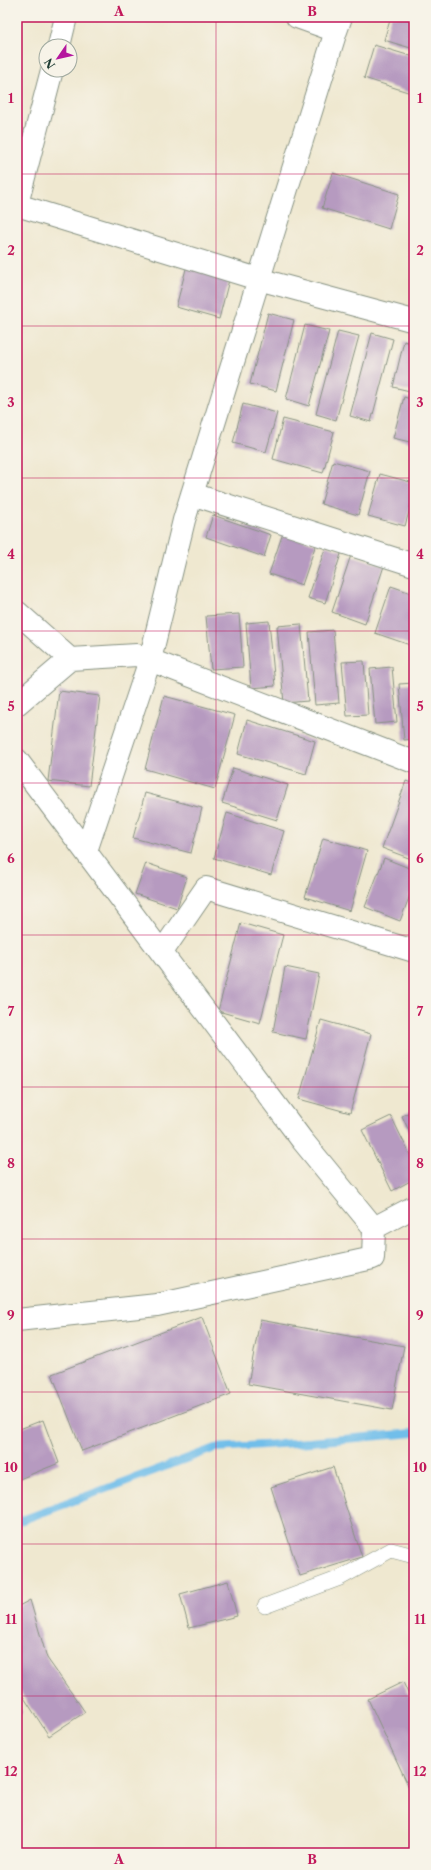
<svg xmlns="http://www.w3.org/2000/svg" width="431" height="1870" font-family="'Libre Caslon Text',serif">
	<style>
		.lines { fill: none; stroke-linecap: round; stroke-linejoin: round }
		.stream { stroke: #6fbeea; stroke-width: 8 }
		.building { fill: #b69ac0 }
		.service-casing { stroke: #879282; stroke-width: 16 }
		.minor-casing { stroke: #879282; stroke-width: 24 }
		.service { stroke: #fff; stroke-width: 15 }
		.minor { stroke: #fff; stroke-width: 22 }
		.grid { fill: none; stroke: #c2185b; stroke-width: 1; stroke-opacity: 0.55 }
		.neatline { fill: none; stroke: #c2185b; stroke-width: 1.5 }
		.grid-label { font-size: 13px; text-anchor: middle; font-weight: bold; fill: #c2185b }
	</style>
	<rect width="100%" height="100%" fill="#f7f3e8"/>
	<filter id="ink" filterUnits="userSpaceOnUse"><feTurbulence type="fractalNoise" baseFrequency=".025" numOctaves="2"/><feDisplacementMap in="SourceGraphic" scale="8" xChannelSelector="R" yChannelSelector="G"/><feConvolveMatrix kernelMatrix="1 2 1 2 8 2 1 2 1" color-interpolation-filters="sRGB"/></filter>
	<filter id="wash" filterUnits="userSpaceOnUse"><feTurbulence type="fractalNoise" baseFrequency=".012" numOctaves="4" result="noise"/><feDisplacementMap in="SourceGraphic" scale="16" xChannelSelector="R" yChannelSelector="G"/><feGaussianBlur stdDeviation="0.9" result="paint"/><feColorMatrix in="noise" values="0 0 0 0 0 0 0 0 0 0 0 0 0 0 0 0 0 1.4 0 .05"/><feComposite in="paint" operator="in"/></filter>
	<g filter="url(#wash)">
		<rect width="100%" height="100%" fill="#efe8d0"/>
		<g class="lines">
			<path class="stream" d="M17,1522L215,1448L310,1442L414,1433"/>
		</g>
		<g id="blocks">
			<path class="building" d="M391,17H414V49L384,40Z
				M374,45L414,57V94L364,78Z
				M333,173L399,194L389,229L322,208Z
				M187,265L230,276L219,319L176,307Z
				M268,313L294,320L276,391L250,384Z
				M305,325L329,331L309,406L286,399Z
				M338,331L359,336L336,420L316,414Z
				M372,333L393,339L371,422L350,416Z
				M404,341L414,344V392L393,387Z
				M404,397L414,400V443L393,438Z
				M243,404L277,413L266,452L233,443Z
				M283,419L334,432L323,473L273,459Z
				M333,461L370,471L358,515L321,504Z
				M380,474L414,483V494L405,526L368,516Z
				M213,515L271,535L264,557L206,537Z
				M283,533L316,544L302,585L269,574Z
				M326,546L342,551L325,603L308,598Z
				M351,555L384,566L365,624L332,612Z
				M391,586L414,594L413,646L375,633Z
				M239,614L243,667L211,669L206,616Z
				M269,621L275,686L251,688L246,623Z
				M301,624L308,701L284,703L277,626Z
				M333,630L339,703L315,705L309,632Z
				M364,661L368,715L347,716L342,662Z
				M392,667L397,722L375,724L370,669Z
				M414,683V739L404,740L399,684Z
				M59,691L100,696L89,786L48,781Z
				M164,696L235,715L215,789L145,769Z
				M247,720L315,741L306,774L238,754Z
				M233,768L288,785L277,820L222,803Z
				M406,781L414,784V860L382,848Z
				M145,793L202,808L191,853L133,838Z
				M227,813L284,831L271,875L214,858Z
				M323,838L367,851L350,911L305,897Z
				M384,858L414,870V885L400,921L365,907Z
				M146,863L187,877L177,908L135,894Z
				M414,915V929L410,927Z
				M241,923L283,935L260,1023L218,1011Z
				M285,967L319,974L306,1039L273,1032Z
				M321,1020L371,1034L350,1113L299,1099Z
				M414,1110V1141L402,1116Z
				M391,1116L414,1163V1179L392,1191L362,1130Z
				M202,1317L231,1394L82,1451L52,1374Z
				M260,1320L404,1346L392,1410L248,1384Z
				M43,1420L59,1463L17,1480V1430Z
				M333,1467L362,1557L300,1576L271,1487Z
				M228,1581L237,1616L189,1628L180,1594Z
				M30,1600L47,1658L85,1712L49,1736L17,1687V1607Z
				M403,1682L414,1707V1798L368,1699Z
				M17,1703L22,1712L17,1715Z"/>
		</g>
	</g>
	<g filter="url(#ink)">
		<use href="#blocks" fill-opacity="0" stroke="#879282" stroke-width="1"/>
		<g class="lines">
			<g class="service-casing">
				<path id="service" d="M265,1606L340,1578L391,1550L414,1556"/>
			</g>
			<g class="minor-casing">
				<path id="minor" d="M297,17L336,31L341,17
					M59,46L66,17
					M17,204L52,70
					M17,205L258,279L414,321
					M192,494L414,565
					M17,612L70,659L17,704
					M70,659L137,655L414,762
					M17,760L302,1140L374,1228L373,1258L157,1305L17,1320
					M86,851L150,660L184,520L336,31
					M162,952L206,888L414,951
					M374,1228L414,1207"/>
			</g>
			<use href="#service" class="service"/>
			<use href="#minor" class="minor"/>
		</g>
	</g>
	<path class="grid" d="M216,17V1853M17,174H414M17,326H414M17,478H414M17,631H414M17,783H414M17,935H414M17,1087H414M17,1239H414M17,1392H414M17,1544H414M17,1696H414"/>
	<rect width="431" height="1870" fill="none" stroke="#f7f3e8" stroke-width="44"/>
	<g transform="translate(58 58) rotate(236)"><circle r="19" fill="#f7f3e8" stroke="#a1aaa0"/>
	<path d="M0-3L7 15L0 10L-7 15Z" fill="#b5179e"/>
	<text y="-6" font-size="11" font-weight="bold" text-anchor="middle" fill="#1f3d34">N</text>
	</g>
	<rect x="22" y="22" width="387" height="1826" class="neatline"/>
	<g class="grid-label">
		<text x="119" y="16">A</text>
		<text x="312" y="16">B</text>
		<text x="11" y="103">1</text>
		<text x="420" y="103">1</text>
		<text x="11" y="255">2</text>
		<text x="420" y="255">2</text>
		<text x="11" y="407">3</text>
		<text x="420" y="407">3</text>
		<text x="11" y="559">4</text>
		<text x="420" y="559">4</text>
		<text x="11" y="711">5</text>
		<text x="420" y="711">5</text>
		<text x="11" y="863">6</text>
		<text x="420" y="863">6</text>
		<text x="11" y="1016">7</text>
		<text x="420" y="1016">7</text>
		<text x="11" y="1168">8</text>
		<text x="420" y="1168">8</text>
		<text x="11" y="1320">9</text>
		<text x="420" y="1320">9</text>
		<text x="11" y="1472">10</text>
		<text x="420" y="1472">10</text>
		<text x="11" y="1624">11</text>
		<text x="420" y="1624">11</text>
		<text x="11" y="1776">12</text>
		<text x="420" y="1776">12</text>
		<text x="119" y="1864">A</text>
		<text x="312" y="1864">B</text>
	</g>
</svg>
